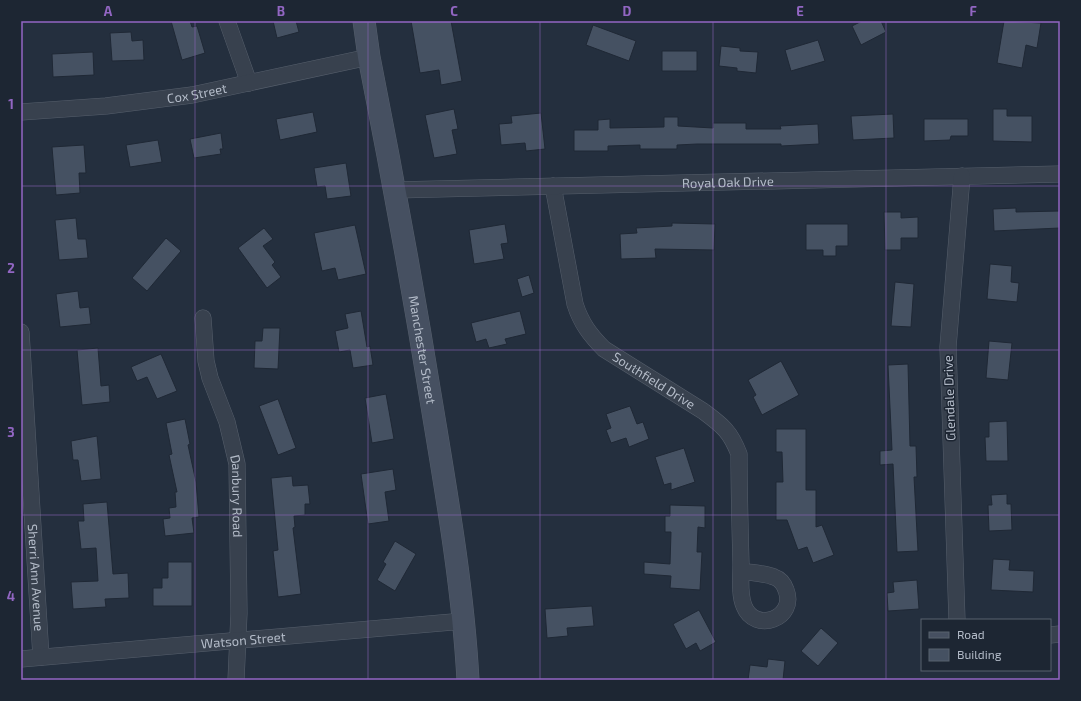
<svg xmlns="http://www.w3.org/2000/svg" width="1081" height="701" font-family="'Exo 2',sans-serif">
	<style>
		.building { fill: #455162; stroke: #1f2835 }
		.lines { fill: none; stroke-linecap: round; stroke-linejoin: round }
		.street-casing { stroke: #565f6c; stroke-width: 17 }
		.secondary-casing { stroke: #565f6c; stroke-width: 23 }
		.street { stroke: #38414e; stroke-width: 16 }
		.secondary { stroke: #465061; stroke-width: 22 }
		.grid { fill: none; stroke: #9266c3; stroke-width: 1; stroke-opacity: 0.55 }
		.labels { text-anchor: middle; stroke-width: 3; stroke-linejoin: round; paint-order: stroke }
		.street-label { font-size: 13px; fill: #b4bcc9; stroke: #1d2633 }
		.neatline { fill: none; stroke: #9266c3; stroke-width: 1.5 }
		.grid-label { font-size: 13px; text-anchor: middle; font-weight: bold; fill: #9266c3 }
	</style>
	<rect width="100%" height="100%" fill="#242f3e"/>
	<path class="building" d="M171,21H190L192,27L197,26L205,53L182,60Z
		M273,21H296L299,32L277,38Z
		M411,21H451L462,81L441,85L439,70L420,73Z
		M862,21H881L886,32L861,45L852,26Z
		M1004,21L1041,23L1037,48L1026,45L1022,68L997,63Z
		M593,25L636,41L629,61L586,45Z
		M131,32L132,41L143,40L144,60L112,61L110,33Z
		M818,40L825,61L791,71L785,50Z
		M721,46L740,48V51L758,52L756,73L737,71V68L719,66Z
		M662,51H697V71H662Z
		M93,52L94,75L53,77L52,54Z
		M454,109L458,129L452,130L457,154L434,158L425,115Z
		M993,109H1007V116H1032V142L993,141Z
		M313,112L317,132L280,140L276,119Z
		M541,113L545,149L526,151L525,143L501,145L499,124L512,123L511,116Z
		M893,114L894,138L853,140L851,116Z
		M664,117H678V126L713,128V123H746V129H781L780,126L818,124L819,144L781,146V144H697L677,145V149H640V145L608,146V151H574V130H598V120L610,119V128L664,127Z
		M924,119H968V136H951L950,140L924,141Z
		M221,133L223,149H220L221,154L194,158L190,139Z
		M158,140L162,162L130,167L126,145Z
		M84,145L86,173H79L80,193L56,195L52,147Z
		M346,163L351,196L327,199L325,186L317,187L314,168Z
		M1016,208V212L1060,211V228L994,231L993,209Z
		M884,212H901V218L918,217V238H901V250H885Z
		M76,218L78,239H86L88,258L59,260L55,220Z
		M672,223L715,224L714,250L655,249L656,258L621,259L620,234L637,233L636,228L672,226Z
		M505,224L508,243L501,244L504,259L474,264L469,230Z
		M806,224H848V246H836V256H823V250H806Z
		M355,225L366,274L338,280L335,268L322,271L314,233Z
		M264,228L273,239L263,246L275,262L272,265L281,277L267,288L238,248Z
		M166,238L181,251L147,291L132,278Z
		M990,264L1012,266L1011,282L1019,283L1017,302L987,299Z
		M529,275L534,293L522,297L517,279Z
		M895,282L914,284L911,327L891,326Z
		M78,291L80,308L89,307L91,324L60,327L56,294Z
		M361,311L367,347L370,346L373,365L353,368L350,350L339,352L335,331L348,328L345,314Z
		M520,311L526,334L505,339L507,344L489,348L486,339L476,342L471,323Z
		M263,328H280L278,369L254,368L255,341H262Z
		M989,341L1012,343L1008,380L986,378Z
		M98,348L101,386L109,385L110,402L82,405L77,350Z
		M161,354L177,391L157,399L147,377L137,381L131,367Z
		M781,361L799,395L762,415L753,397L756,395L748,380Z
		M908,364L910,446H916L917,477H914L918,551L897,552L893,464L880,465V451L892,450L888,365Z
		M386,394L394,439L372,443L365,398Z
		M278,399L296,448L278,455L259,406Z
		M630,406L637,424L643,422L649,439L629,447L626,438L611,443L606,430L611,428L606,414Z
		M185,419L190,444L188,445L196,482L199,517L192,518L194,533L165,536L163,519L170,518L169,508L176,507L175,492H177L169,455L172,454L166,423Z
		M1007,421L1008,461H986L985,437H989V422Z
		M776,429H806V490H816V527L822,525L834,555L813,563L807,547L798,550L787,520H776V482H783L782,452H776Z
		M97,436L101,479L81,481L78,460H73L71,441Z
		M684,448L695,482L671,490V483L664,485L655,457Z
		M393,469L396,490L385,492L389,521L368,524L361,474Z
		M292,476L293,486L308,485L310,504H305V515L294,516L295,527L293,528L301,594L278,597L273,551L278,550L271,478Z
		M1007,494V504H1011L1012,530L989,531L988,505H992L991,495Z
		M107,502L113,574L128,573L129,598L105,599L106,607L73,609L71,582L98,581L96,548L81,549L78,521H84L83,504Z
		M670,505L705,506V528L698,527L697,552H702L700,590L670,588L671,576L644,574V562L670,564L671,532H665V516H670Z
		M395,541L416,554L395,591L377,580L386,564L383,562Z
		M993,559L1010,560L1009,570L1034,571L1033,592L991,590Z
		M168,562H192V606H153V588H162V578H168Z
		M917,580L919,609L888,611L887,593L894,592L893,582Z
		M592,606L594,626L567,628L568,636L547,638L545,609Z
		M699,610L716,642L700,651L696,643L686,649L673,624Z
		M821,628L838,643L818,666L801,651Z
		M768,659L785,661L783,680H748L750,665L767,667Z"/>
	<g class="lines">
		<g class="street-casing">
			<g id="street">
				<path d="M227,21L249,83"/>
				<path id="s1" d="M21,112L106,106L192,95L369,57"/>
				<path id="s2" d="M553,186L575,304C581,323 590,335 604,349L703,411C723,426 730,431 739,454C739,491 740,527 741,564C741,577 739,594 744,606C755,634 797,618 786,590C784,584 780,579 774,577C764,573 752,573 741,571"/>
				<path id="s3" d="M395,190L1060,174"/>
				<path id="s4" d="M203,318L206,361L210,378L227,422L237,464L239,613L236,680"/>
				<path id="s5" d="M21,332L41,657"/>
				<path d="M957,620L948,347L962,176"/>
				<path d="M1050,635L1060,634"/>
				<path id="s6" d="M21,659L464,621"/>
			</g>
		</g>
		<g class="secondary-casing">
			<g id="secondary">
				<path id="s7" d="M364,21L369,57C392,173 413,289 432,406C447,497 463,588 468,680"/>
			</g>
		</g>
		<use href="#street" class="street"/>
		<use href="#secondary" class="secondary"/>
	</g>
	<path class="grid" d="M195,21V680M368,21V680M540,21V680M713,21V680M886,21V680M21,186H1060M21,350H1060M21,515H1060"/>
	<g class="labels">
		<g class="street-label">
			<text dy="5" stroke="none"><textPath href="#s1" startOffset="177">Cox Street</textPath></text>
			<text dy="5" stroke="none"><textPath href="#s3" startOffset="333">Royal Oak Drive</textPath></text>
			<text dy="5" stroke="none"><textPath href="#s7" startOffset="334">Manchester Street</textPath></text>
			<text dy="5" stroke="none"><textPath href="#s2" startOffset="233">Southfield Drive</textPath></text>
			<text transform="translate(949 398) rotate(-92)" y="5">Glendale Drive</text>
			<text dy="5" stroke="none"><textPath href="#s4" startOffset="183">Danbury Road</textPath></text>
			<text dy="5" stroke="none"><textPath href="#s5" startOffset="246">Sherri Ann Avenue</textPath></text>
			<text dy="5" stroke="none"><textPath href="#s6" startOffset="223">Watson Street</textPath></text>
		</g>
	</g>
	<rect width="1081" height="701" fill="none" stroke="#1d2633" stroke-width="44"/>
	<rect x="921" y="619" width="130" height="52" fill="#1d2633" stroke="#59626f"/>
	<rect x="929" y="632" width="20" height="6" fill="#465061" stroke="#59626f"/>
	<text x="957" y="639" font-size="12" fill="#b4bcc9">Road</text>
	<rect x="929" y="649" width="20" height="12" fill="#455162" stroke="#59626f"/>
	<text x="957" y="659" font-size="12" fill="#b4bcc9">Building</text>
	<rect x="22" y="22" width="1037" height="657" class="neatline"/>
	<g class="grid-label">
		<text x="108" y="16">A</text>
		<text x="281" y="16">B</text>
		<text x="454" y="16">C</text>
		<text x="627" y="16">D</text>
		<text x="800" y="16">E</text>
		<text x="973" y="16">F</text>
		<text x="11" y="109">1</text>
		<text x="11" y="273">2</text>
		<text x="11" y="437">3</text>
		<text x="11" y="601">4</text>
	</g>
</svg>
